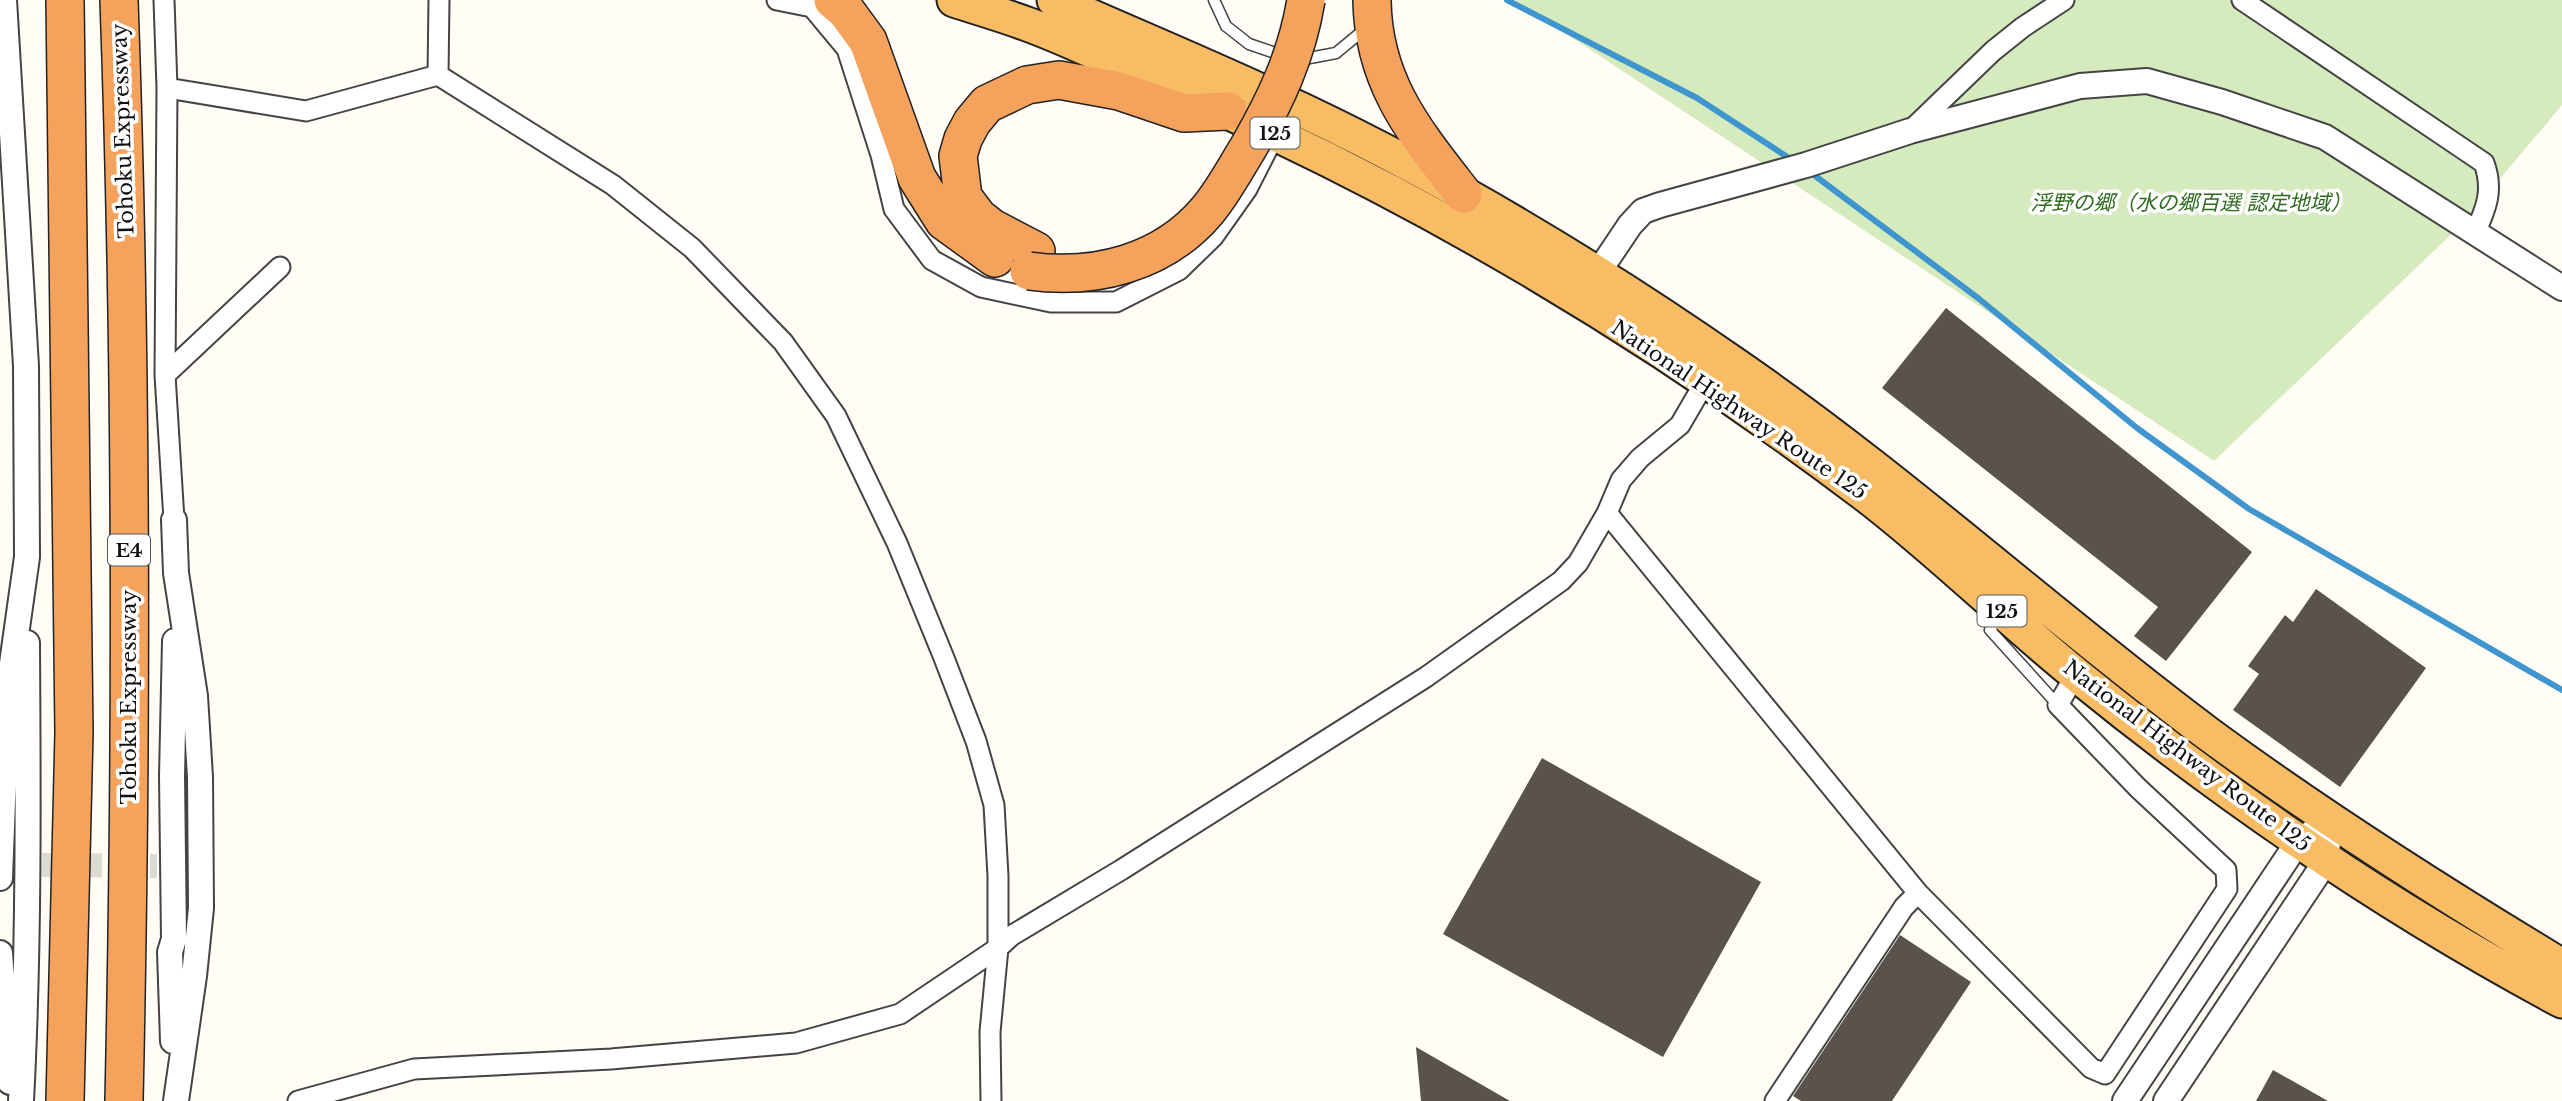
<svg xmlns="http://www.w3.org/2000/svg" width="2562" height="1101" font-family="'Libre Baskerville','Noto Sans JP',serif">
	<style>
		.green { fill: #d5ebbd }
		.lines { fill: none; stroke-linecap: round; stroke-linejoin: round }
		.stream { stroke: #3f96cf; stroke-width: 6 }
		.building { fill: #5a524d }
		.tertiary-tunnel { stroke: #dbdad3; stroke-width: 24; stroke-dasharray: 24 12; stroke-linecap: butt }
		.service-casing { stroke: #444; stroke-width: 13 }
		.minor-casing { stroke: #444; stroke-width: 23 }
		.tertiary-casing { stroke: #444; stroke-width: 28 }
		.trunk-casing { stroke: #222; stroke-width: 37 }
		.motorway-casing { stroke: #222; stroke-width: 40 }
		.service { stroke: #fff; stroke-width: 10 }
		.minor { stroke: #fff; stroke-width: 19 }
		.tertiary { stroke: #fff; stroke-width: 24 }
		.trunk { stroke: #f7bc64; stroke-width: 33 }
		.motorway { stroke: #f5a25d; stroke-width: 37 }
		.motorway-bridge-casing { stroke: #222; stroke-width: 40; stroke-linecap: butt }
		.motorway-bridge { stroke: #f5a25d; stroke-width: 37 }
		.labels { text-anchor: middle; stroke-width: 7; stroke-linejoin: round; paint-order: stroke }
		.shield { fill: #fff; stroke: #585858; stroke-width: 2 }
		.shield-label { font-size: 19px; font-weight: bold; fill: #111 }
		.street-label { font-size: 21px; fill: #111; stroke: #fff }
		.park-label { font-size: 21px; font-style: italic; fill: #2f6b1f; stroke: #fff }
	</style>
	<rect width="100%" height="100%" fill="#fffdf5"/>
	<path class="green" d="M1515,0H2562V105L2462,224L2214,461Z"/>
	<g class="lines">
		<path class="stream" d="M1507,0L1697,98L1795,162
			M1810,172L1978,298L2137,428L2249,509L2562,690"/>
	</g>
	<path class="building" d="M1946,308L2252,552L2166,661L2134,636L2158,607L1882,388Z
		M2316,589L2426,668L2340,787L2233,710L2259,674L2248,666L2285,615L2293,622Z
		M1542,758L1761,882L1663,1057L1443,934Z
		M1900,935L1971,982L1892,1101H1801L1793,1096Z
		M1416,1047L1510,1101H1421Z
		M2273,1070L2328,1101H2256Z"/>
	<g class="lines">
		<path class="tertiary-tunnel" d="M42,865L157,866"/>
		<g class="service-casing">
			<path id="service" d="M1214,0L1226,26L1249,44L1284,56
				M1299,60L1336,53L1365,29
				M1999,615L1990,630L2058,705"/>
		</g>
		<g class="minor-casing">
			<path id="minor" d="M164,0L167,88L165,375L174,520
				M777,0L812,7L847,49L881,155L894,209L932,260L981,287L1051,302H1116L1179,270L1213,237L1247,189L1272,140
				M2242,0L2484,163C2494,190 2486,209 2475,233
				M438,75L439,0
				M167,88L306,111L438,75L613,185L692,248L783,342L836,416L897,543L944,658L976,741L994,805L998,876V948L990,1032L991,1101
				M1911,130L1993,51L2023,27L2064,0
				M165,375L280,267
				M1607,513L1918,893L2091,1068L2105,1074L2227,889L2226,870L2138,788L2058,705L2076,674
				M298,1101L414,1069L611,1059L796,1043L900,1014L998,948L1011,936L1121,870L1426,677L1561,581L1578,563L1607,513L1621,480L1640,458L1680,425L1705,382
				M1775,1101L1904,907L1918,893"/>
		</g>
		<g class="tertiary-casing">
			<path id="tertiary" d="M1589,286L1630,225L1643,211L1660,205L1806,165L1910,131L2080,86L2147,81L2222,102L2325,137L2562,288
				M174,520L176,573L195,696L200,777L201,908L194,976L176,1101
				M0,878L7,699L27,557L26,366L4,0
				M0,953L10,1082
				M173,1041L170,952L174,939L172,776L175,641
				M21,1101C29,949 28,796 27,643
				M2125,1101L2298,842L2330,820
				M2166,1101L2326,861L2328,842"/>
		</g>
		<g class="trunk-casing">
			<path id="trunk" d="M954,0C978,8 1003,15 1027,24C1071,40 1115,62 1158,81C1410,189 1649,331 1867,496C1940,552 2006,618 2078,676C2229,799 2390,909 2562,1001
				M1054,0C1137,37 1220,71 1302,110C1454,182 1599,270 1737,366C1901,479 2048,614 2207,733C2321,817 2441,893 2562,966"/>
		</g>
		<g class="motorway-casing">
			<path id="motorway" d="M65,0L74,733L65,1101
				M119,0C132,367 132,734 124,1101
				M833,0L846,11L868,41L917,178L944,221L995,258
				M1372,0C1373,83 1415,132 1463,194
				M1036,251L992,228L978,217L963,197L958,156L963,139L972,122L987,104L1027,85L1059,80L1119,91L1184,113L1228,111"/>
		</g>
		<use href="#service" class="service"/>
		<use href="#minor" class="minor"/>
		<use href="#tertiary" class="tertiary"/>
		<use href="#trunk" class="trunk"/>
		<use href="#motorway" class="motorway"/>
		<g class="motorway-bridge-casing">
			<path id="motorway-bridge" d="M1029,271C1095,280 1163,263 1207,211C1223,192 1235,169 1248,148C1276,100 1297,55 1306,0"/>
		</g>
		<use href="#motorway-bridge" class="motorway-bridge"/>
	</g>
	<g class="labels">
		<g class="shield">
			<rect x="1250.5" y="117.5" width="49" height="31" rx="5"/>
			<rect x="108" y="534.5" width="42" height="31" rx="5"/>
			<rect x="1977.5" y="595.5" width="49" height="31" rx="5"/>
		</g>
		<g class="shield-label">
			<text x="1275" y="140">125</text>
			<text x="129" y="557">E4</text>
			<text x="2002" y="618">125</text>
		</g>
		<g class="street-label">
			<text transform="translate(123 131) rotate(-92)" y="7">Tohoku Expressway</text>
			<text transform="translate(1739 410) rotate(34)" y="7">National Highway Route 125</text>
			<text transform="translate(129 697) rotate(-90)" y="7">Tohoku Expressway</text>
			<text transform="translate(2187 756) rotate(37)" y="7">National Highway Route 125</text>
		</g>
		<g class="park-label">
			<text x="2191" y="210">浮野の郷（水の郷百選 認定地域）</text>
		</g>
	</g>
</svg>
